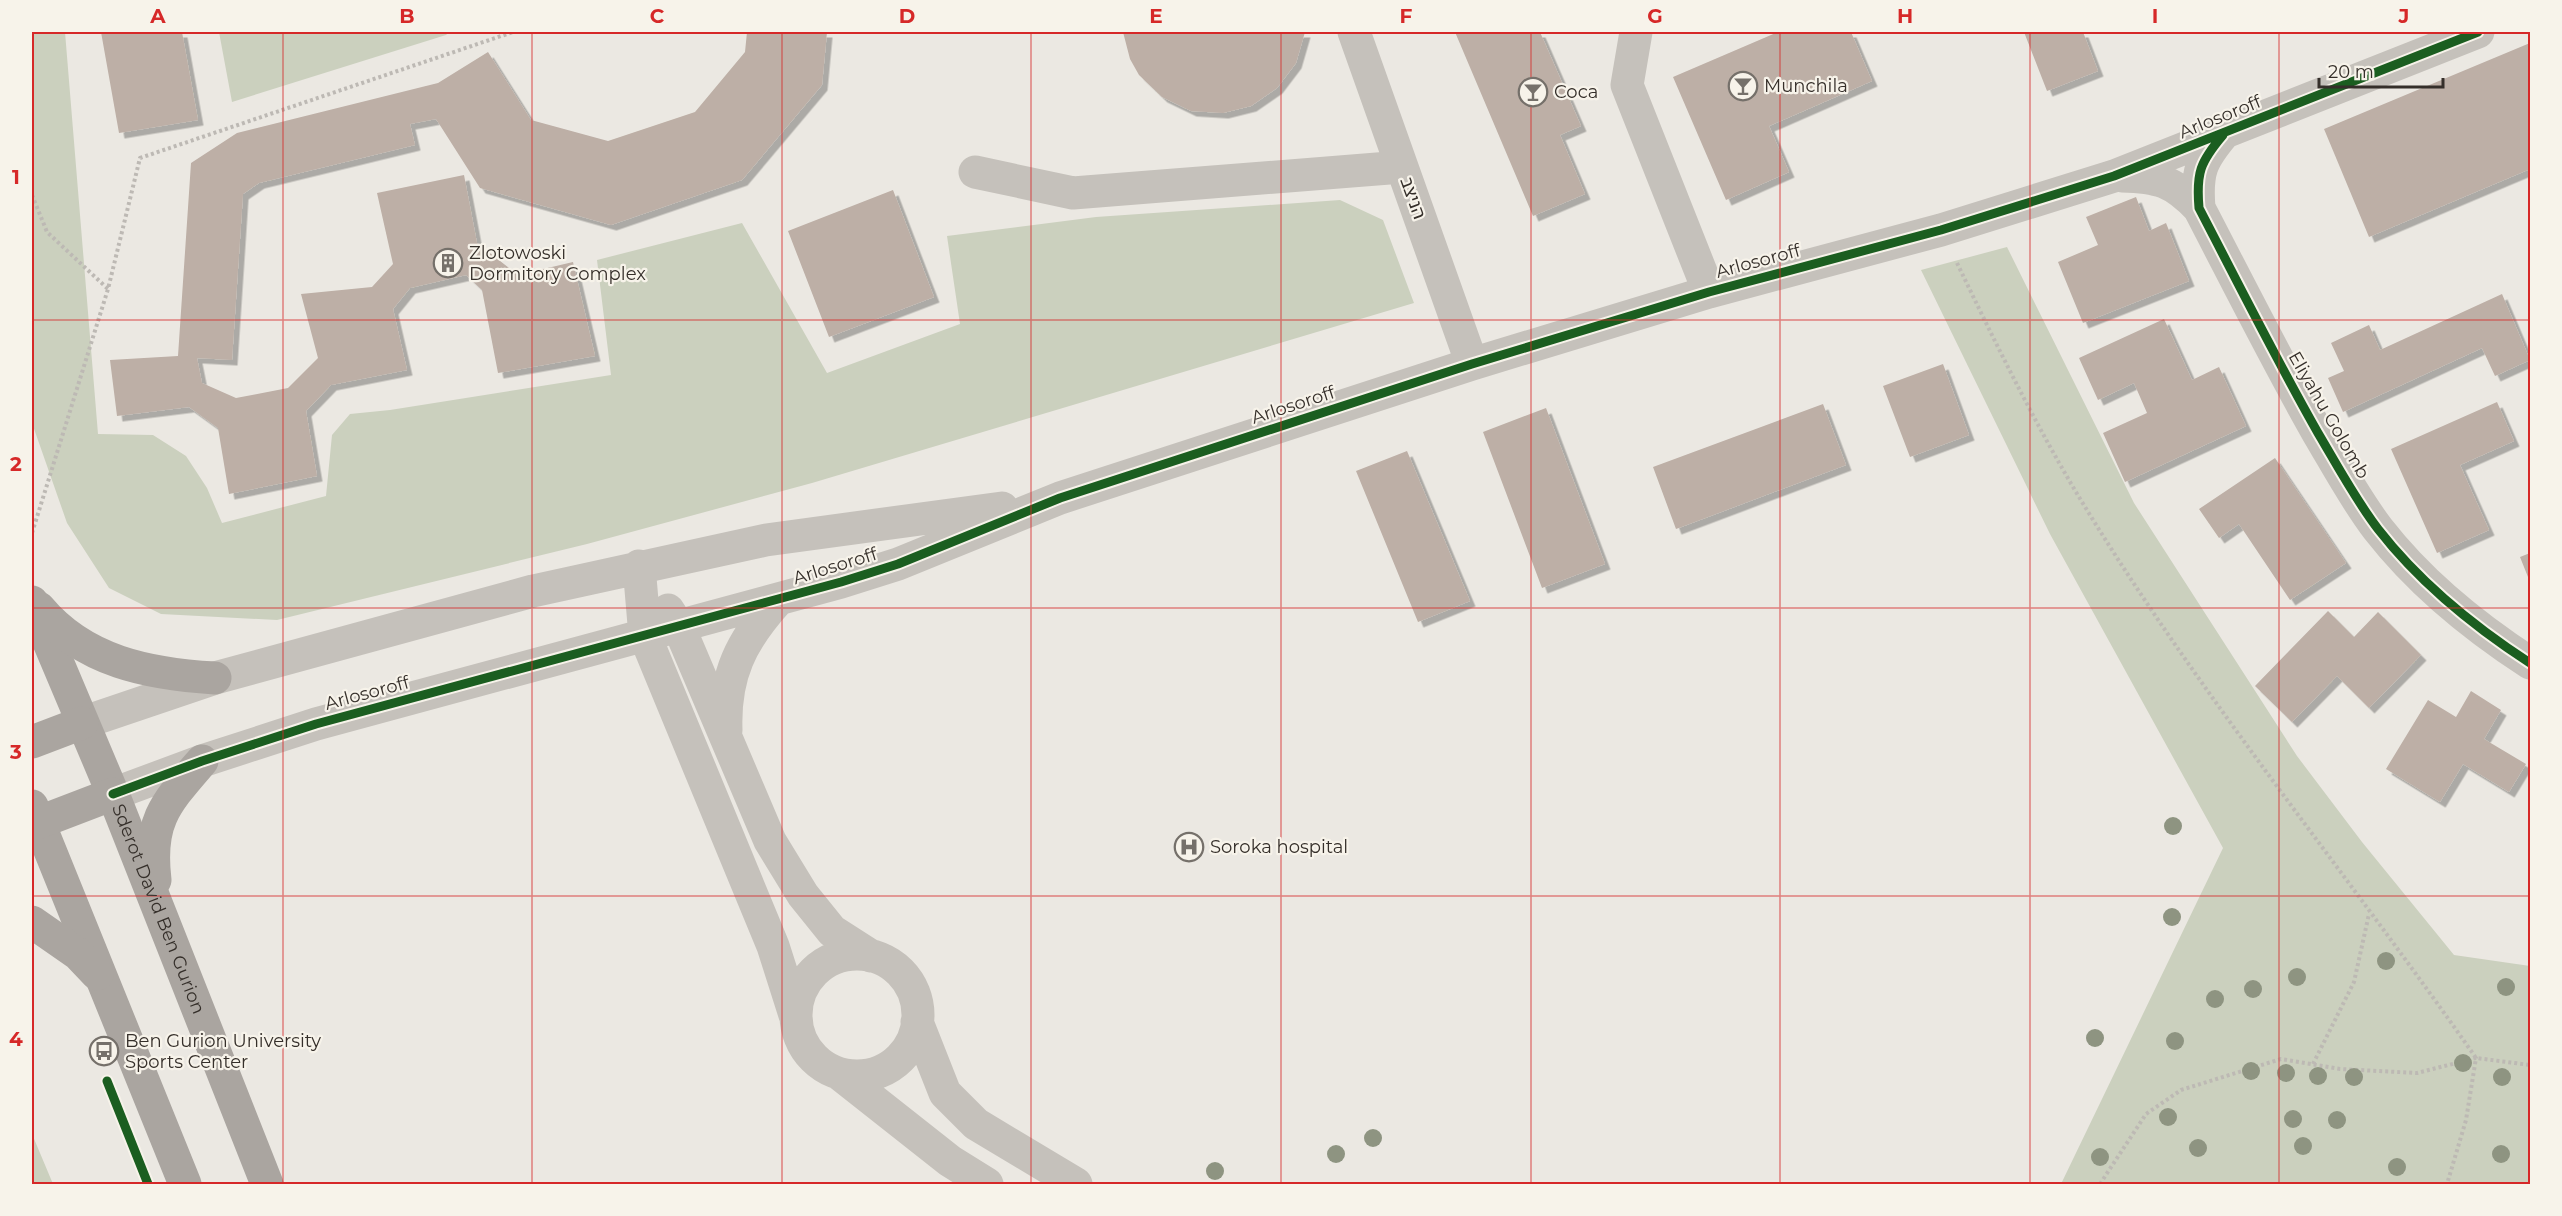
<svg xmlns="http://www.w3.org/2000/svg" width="2562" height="1216" font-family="Montserrat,'Noto Sans Hebrew',sans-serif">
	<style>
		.green { fill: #cbd0be }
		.building { fill: #bdafa6; filter: url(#shadow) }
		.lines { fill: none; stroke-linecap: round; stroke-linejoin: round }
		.path { stroke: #bdb9b4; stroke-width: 4; stroke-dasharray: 3 3; stroke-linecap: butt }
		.minor { stroke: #c5c1bb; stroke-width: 33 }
		.major { stroke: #aaa5a0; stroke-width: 33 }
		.cycleway-casing { stroke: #f7f3ea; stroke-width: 13 }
		.cycleway { stroke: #1b5e20; stroke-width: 9 }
		.tree { fill: #8e9481 }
		.grid { fill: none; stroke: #d62828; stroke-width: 1.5; stroke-opacity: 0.55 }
		.labels { text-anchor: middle; stroke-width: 4.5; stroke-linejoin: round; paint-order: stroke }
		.poi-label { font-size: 18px; fill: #352f2a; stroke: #f7f3ea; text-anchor: start }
		.street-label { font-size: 18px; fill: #352f2a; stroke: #f7f3ea }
		.neatline { fill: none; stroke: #d62828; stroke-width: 2 }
		.grid-label { font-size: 20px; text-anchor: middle; font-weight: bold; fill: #d62828 }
	</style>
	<defs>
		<filter id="shadow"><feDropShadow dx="5.5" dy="5.5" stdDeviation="0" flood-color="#0004"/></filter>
	</defs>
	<rect width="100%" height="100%" fill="#ebe8e2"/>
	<path class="green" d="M32,32H65L98,434L153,435L186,456L207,488L222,523L326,496L332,435L350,414L390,410L611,375L597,260L742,223L827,373L960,324L947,236L1096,217L1340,200L1383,220L1414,303L812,483L587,544L277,620L161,614L109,588L67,523L32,423Z
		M219,32H449L446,35L232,102Z
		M2007,247L2134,503L2297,756L2362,842L2454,955L2530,966V1184H2061L2223,848L2050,534L1921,270Z
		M32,1134L53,1184H32Z"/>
	<path class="building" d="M101,32H182L198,120L119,133Z
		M747,32H827L822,85L742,180L611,225L480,188L436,119L410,124L415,145L259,183L243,194L232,360L197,358L202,383L236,398L288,388L318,358L301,294L372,287L393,264L377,193L464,175L477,243L518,275L573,262L595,356L498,373L482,290L466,275L410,288L393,309L407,370L331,385L306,411L317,476L229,494L218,428L189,407L117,416L110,360L178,356L191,163L237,133L438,83L488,52L531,120L608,141L695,112L745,52Z
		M1123,32H1305L1296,63L1277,88L1251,106L1223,113L1191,111L1162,97L1139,75L1130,59Z
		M1455,32H1540L1581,126L1560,135L1585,194L1533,216Z
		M1778,32H1851L1872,81L1769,126L1789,172L1726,200L1673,77Z
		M2024,32H2083L2098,71L2047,91Z
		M2530,43V169L2369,237L2324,129Z
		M893,190L934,297L829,337L788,231Z
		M2136,197L2149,231L2166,223L2189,281L2083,323L2058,262L2098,245L2086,217Z
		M2502,294L2530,360L2495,376L2482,348L2343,412L2328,378L2344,371L2331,343L2369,325L2380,350Z
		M2164,319L2192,380L2219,367L2246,426L2125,482L2103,433L2147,413L2134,383L2098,400L2079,358Z
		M1943,364L1969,435L1910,457L1883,386Z
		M2497,402L2514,441L2460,465L2489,530L2437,553L2391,449Z
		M1823,404L1846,465L1676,529L1653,467Z
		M1546,408L1605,564L1542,588L1483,432Z
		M1407,451L1470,601L1418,622L1356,471Z
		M2275,458L2346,563L2290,600L2239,524L2219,538L2199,509Z
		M2530,553V582L2520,557Z
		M2328,611L2354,637L2378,612L2421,655L2369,708L2337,676L2292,722L2255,686Z
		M2471,691L2501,710L2484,739L2526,764L2509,792L2463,764L2440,802L2386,769L2428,700L2456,717Z"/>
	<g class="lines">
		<path class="path" d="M32,195L47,232L108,289
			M1957,263C1994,340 2032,418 2076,492C2195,690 2344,869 2476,1058L2530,1065
			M32,533L108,289L140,158L513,32
			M2313,1064L2354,982L2369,914
			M2100,1184L2146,1114L2181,1090L2281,1059L2340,1069L2417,1073L2476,1058L2466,1120L2447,1184"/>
		<path class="minor" d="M1354,32L1472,364
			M1636,32L1627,85L1709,292
			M2224,133C2201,160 2196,172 2199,208C2238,283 2276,359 2318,433C2337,465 2355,499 2378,529C2420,583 2473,626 2530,663
			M975,172L1073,193L1402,167
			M2122,176C2159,177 2173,181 2199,208
			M639,566L645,636L773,946L795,1015
			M668,610L679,627L770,841L803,895L832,931L871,956
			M82,723L215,678L533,591L766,540L1002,508
			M726,730C724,675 741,641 777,601
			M113,794L202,761L316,724L841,582L898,564L1060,498L1472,364L1709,292L1941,230L2114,176L2478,32
			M796 1015a61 61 0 1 1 122 0a61 61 0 1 1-122 0Z
			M917,1022L945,1093L976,1124L1076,1184
			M841,1075L950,1161L987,1184"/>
		<g class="major">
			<path id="s1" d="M32,602L113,794L267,1184"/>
			<path d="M39,608C84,662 149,674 215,678"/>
			<path d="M32,742L82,723"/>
			<path d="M32,806L185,1184"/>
			<path d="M32,825L113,794"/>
			<path d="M155,880C148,821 165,804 202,761"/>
			<path d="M32,922L78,954L97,974"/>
		</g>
		<g class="cycleway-casing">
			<path id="cycleway" d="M2223,135C2200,162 2196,173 2199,208C2238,283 2276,359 2318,433C2337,465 2355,499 2378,529C2420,583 2473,626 2530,663
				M113,794L202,761L316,724L841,582L898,564L1060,498L1472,364L1709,292L1941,230L2114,176L2478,32
				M107,1081L148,1184"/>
		</g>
		<use href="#cycleway" class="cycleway"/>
	</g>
	<g class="tree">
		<circle cx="2173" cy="826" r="9"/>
		<circle cx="2172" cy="917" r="9"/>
		<circle cx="2386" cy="961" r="9"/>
		<circle cx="2297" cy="977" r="9"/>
		<circle cx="2506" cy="987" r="9"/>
		<circle cx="2253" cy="989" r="9"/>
		<circle cx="2215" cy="999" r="9"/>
		<circle cx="2095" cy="1038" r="9"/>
		<circle cx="2175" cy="1041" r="9"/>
		<circle cx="2463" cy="1063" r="9"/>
		<circle cx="2251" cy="1071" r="9"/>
		<circle cx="2286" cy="1073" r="9"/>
		<circle cx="2318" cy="1076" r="9"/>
		<circle cx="2354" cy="1077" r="9"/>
		<circle cx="2502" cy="1077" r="9"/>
		<circle cx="2168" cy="1117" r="9"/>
		<circle cx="2293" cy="1119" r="9"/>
		<circle cx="2337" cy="1120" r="9"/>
		<circle cx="1373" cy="1138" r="9"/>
		<circle cx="2303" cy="1146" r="9"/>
		<circle cx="2198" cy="1148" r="9"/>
		<circle cx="1336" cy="1154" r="9"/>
		<circle cx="2501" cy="1154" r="9"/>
		<circle cx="2100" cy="1157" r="9"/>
		<circle cx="2397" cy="1167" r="9"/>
		<circle cx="1215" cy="1171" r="9"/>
	</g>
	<path class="grid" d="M283,32V1184M532,32V1184M782,32V1184M1031,32V1184M1281,32V1184M1531,32V1184M1780,32V1184M2030,32V1184M2279,32V1184M32,320H2530M32,608H2530M32,896H2530"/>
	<defs>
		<g id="bar-ring" transform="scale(1.5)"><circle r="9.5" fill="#f7f3ea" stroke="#75706a" stroke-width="1.5"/><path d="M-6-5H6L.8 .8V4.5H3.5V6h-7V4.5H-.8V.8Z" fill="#75706a"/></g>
		<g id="building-ring" transform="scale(1.5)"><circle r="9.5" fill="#f7f3ea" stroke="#75706a" stroke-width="1.5"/><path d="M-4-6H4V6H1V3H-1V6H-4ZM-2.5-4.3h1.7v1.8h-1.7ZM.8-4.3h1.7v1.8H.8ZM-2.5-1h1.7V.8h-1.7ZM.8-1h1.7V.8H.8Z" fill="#75706a"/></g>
		<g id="hospital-ring" transform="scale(1.5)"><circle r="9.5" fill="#f7f3ea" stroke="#75706a" stroke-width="1.5"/><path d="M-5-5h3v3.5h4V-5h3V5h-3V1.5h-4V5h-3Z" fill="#75706a"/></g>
		<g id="bus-ring" transform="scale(1.5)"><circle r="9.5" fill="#f7f3ea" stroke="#75706a" stroke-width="1.5"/><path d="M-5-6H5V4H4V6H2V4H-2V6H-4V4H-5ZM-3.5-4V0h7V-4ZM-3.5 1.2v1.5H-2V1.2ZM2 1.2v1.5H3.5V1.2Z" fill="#75706a"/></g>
	</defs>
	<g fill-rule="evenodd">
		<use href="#bar-ring" x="1743" y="86"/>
		<use href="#bar-ring" x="1533" y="92"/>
		<use href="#building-ring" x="448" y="263"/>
		<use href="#hospital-ring" x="1189" y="847"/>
		<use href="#bus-ring" x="104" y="1051"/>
	</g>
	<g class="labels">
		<g class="poi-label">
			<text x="1764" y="92">Munchila</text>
			<text x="1554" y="98">Coca</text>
			<text x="469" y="259">Zlotowoski<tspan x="469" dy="21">Dormitory Complex</tspan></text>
			<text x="1210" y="853">Soroka hospital</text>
			<text x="125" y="1047">Ben Gurion University<tspan x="125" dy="21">Sports Center</tspan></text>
		</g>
		<g class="street-label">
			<text transform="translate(2220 117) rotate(-22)" y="6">Arlosoroff</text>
			<text transform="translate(1413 198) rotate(70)" y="6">הניצב</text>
			<text transform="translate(1758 261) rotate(-15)" y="6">Arlosoroff</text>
			<text transform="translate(1293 405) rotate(-18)" y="6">Arlosoroff</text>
			<text transform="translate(2329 415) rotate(60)" y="6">Eliyahu Golomb</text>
			<text transform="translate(835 566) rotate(-17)" y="6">Arlosoroff</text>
			<text transform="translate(367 693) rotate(-15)" y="6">Arlosoroff</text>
			<text dy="6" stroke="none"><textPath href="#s1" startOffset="332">Sderot David Ben Gurion</textPath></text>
		</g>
	</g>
	<rect width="2562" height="1216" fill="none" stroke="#f7f3ea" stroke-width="66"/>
	<path d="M2319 78v9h124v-9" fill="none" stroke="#352f2a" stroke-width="3"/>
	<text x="2328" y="78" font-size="18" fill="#352f2a" stroke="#f7f3ea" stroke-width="4.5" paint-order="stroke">20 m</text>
	<rect x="33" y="33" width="2496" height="1150" class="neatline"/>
	<g class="grid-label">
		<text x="158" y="23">A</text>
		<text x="407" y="23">B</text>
		<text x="657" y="23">C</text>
		<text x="907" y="23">D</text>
		<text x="1156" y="23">E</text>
		<text x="1406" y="23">F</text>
		<text x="1655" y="23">G</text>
		<text x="1905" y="23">H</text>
		<text x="2155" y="23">I</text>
		<text x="2404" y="23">J</text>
		<text x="16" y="184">1</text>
		<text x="16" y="471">2</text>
		<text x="16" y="759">3</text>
		<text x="16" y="1046">4</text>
	</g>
</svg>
